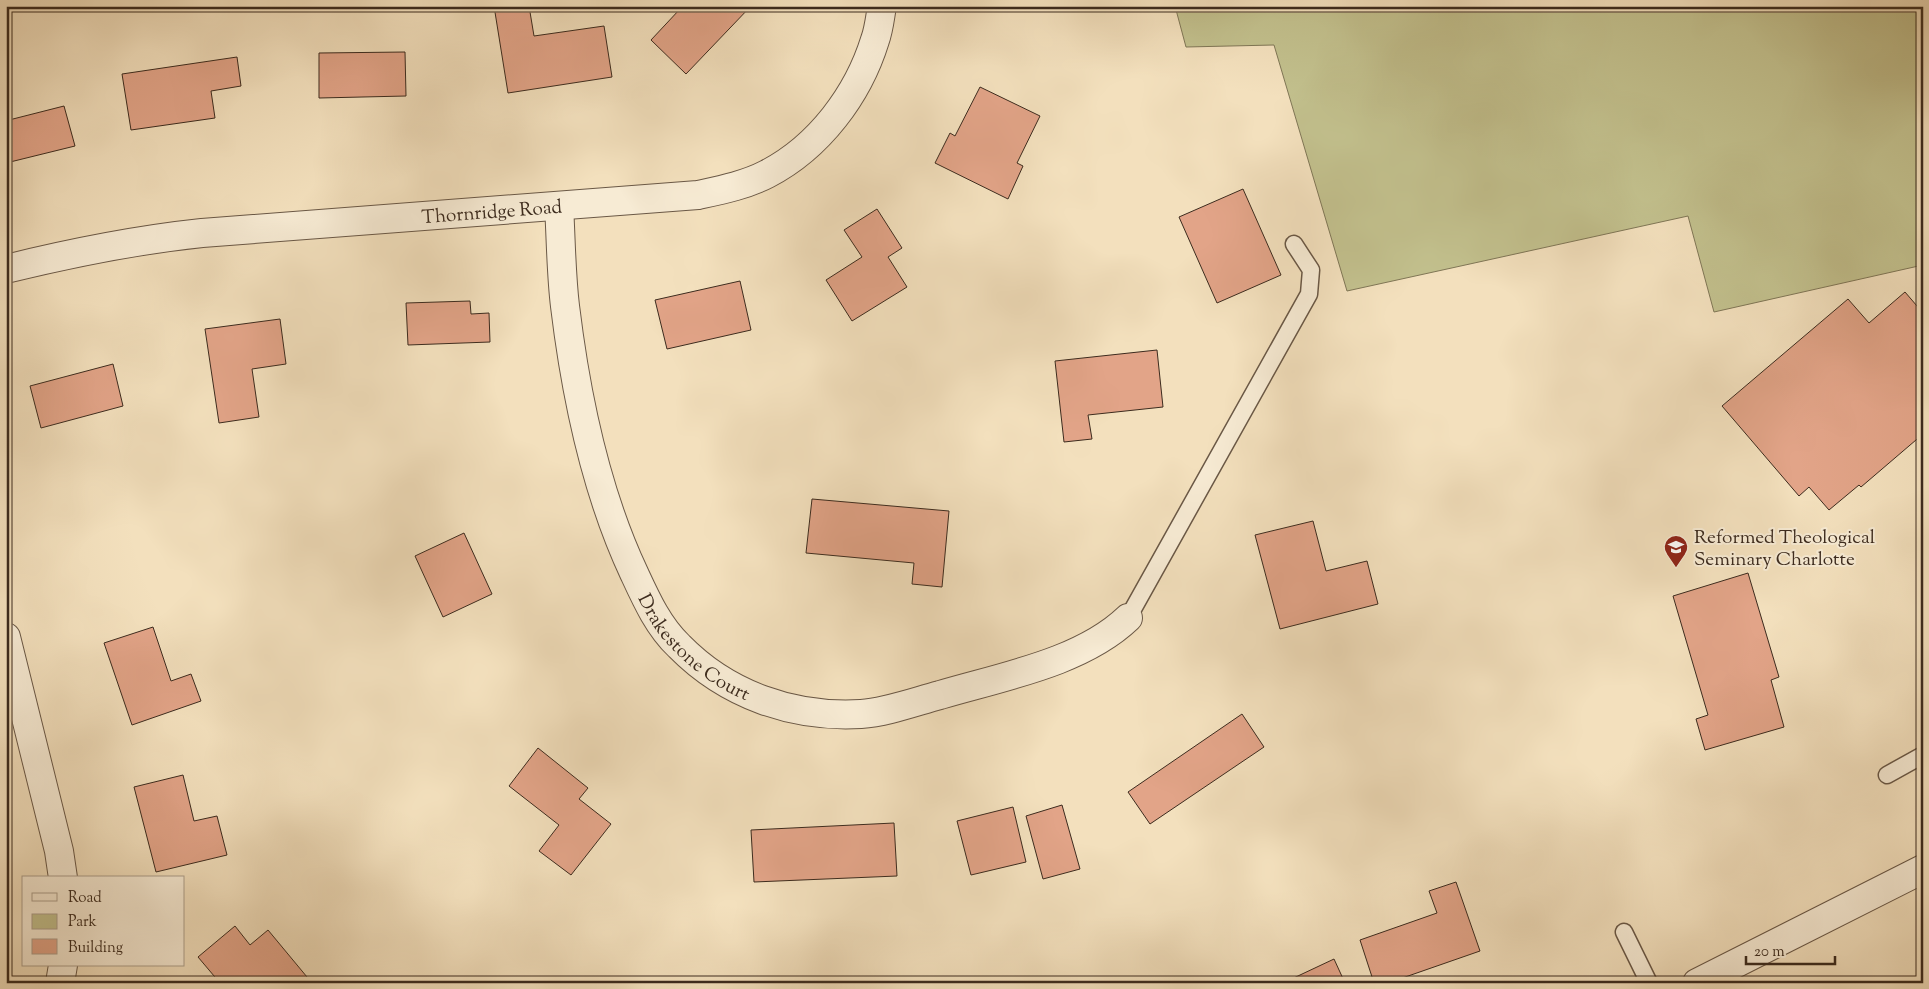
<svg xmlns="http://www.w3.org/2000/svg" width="1929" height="989" font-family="'Sorts Mill Goudy',serif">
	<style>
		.green { fill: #c2c08d; stroke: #7f7656 }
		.building { fill: #e2a488; stroke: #3c2b1e }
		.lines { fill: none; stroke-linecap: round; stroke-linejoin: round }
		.service-casing { stroke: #6a5846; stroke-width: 19 }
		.minor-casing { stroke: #6a5846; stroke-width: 30 }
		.tertiary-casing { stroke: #6a5846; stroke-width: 30 }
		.service { stroke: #f7ebd4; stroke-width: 16 }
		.minor { stroke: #f7ebd4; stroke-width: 28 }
		.tertiary { stroke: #f7ebd4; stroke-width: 28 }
		.labels { text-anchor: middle; stroke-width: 4; stroke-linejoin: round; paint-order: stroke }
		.street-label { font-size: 19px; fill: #3c2b1e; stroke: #f7ebd4 }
		.poi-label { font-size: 19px; fill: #3c2b1e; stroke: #f7ebd4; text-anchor: start }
	</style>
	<rect width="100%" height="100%" fill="#f3e0bd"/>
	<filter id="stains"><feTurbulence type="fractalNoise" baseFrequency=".004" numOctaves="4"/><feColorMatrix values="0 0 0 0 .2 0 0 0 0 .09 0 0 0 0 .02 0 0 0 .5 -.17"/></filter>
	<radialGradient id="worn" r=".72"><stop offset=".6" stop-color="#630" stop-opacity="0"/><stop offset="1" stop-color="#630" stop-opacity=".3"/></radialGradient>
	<path class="green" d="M1175,6H1921L1923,265L1714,312L1688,216L1347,291L1274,45L1186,47Z"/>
	<path class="building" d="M494,6H529L534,36L604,26L612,77L508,93Z
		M677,6H751L686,74L651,40L680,9Z
		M405,52L406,96L319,98V53Z
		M237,57L241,86L211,91L215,118L131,130L122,74Z
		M980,87L1040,116L1017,163L1023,166L1008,199L935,163L950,133L955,136Z
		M64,106L75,146L6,163V110L9,120Z
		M1243,189L1281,275L1217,303L1179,217Z
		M877,209L902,248L888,257L907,287L852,321L826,280L862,257L844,230Z
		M740,281L751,330L667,349L655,300Z
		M1905,292L1923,313V434L1861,487L1859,485L1829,510L1809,487L1799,496L1722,406L1848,299L1869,323Z
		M470,301L471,314L489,313L490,342L408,345L406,303Z
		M280,319L286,364L252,369L259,417L219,423L205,329Z
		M1157,350L1163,407L1088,415L1092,439L1064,442L1055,361Z
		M113,364L123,406L41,428L30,386Z
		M812,499L949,511L942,587L912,584L914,563L806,553Z
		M1313,521L1326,571L1367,561L1378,604L1280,629L1255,535Z
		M464,533L492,594L443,617L415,556Z
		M1748,573L1779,677L1771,680L1784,727L1705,750L1696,719L1708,715L1673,596Z
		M153,627L171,681L191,674L201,701L132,725L104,643Z
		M1242,714L1264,747L1150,824L1128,792Z
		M538,748L588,788L579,799L611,824L571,875L539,851L559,825L509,786Z
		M183,775L194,821L217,816L227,855L156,872L134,787Z
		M1062,805L1080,869L1043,879L1026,816Z
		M1013,807L1026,862L971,875L957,821Z
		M894,823L897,876L754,882L751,830Z
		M1456,882L1480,951L1388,983H1374L1360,940L1437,913L1429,891Z
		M235,926L250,945L268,930L312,983H220L198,957Z
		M1334,959L1345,983H1283Z"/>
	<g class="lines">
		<g class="service-casing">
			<path id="service" d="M1128,618L1309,294L1311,270L1294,244
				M1887,775L1923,755
				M1624,932L1649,983"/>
		</g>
		<g class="minor-casing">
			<g id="minor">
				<path id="s1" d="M559,206C561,239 561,273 565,306C576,397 595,490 634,573C646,599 658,626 679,646C727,695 793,718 861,714C887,712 914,702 940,695C1000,677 1081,663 1128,618"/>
				<path id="s2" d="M6,269C71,253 136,240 202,233L698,195C721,190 746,185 767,174C819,147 858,95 875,40C879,29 880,17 882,6"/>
				<path d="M6,637L59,851L63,878"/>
				<path d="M60,983L63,965"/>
			</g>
		</g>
		<g class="tertiary-casing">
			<path id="tertiary" d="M1697,983L1923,869"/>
		</g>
		<use href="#service" class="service"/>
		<use href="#minor" class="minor"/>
		<use href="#tertiary" class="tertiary"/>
	</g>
	<defs>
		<g id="university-pin" transform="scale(1.25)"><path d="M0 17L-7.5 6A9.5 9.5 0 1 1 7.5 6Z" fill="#8f2418" stroke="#f7ebd4"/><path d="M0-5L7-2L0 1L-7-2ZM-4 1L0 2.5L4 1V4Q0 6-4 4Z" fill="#fff"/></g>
	</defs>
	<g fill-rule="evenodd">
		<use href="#university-pin" x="1676" y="547"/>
	</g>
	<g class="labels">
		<g class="street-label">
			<text dy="7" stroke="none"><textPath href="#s2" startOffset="490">Thornridge Road</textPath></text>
			<text dy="7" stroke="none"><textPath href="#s1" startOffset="475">Drakestone Court</textPath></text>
		</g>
		<g class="poi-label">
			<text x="1694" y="543">Reformed Theological<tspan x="1694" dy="22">Seminary Charlotte</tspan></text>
		</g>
	</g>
	<rect width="1929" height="989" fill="none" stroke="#f3e0bd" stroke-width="25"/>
	<rect x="8" y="8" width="1914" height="974" fill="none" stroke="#3c2b1e" stroke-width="2.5"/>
	<rect x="12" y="12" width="1904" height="964" fill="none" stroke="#3c2b1e"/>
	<rect x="22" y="876" width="162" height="90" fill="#f7ebd4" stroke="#ac9e8b"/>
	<rect x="32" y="893" width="25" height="8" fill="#f7ebd4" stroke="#ac9e8b"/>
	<text x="68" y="902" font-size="15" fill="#3c2b1e">Road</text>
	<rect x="32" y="914" width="25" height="15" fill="#c2c08d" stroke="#ac9e8b"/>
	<text x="68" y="926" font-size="15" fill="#3c2b1e">Park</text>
	<rect x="32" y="939" width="25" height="15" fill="#e2a488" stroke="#ac9e8b"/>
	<text x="68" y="952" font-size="15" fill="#3c2b1e">Building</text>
	<path d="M1746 956v8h89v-8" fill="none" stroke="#3c2b1e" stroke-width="2.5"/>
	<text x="1754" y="956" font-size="15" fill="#3c2b1e" stroke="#f7ebd4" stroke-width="4" paint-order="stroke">20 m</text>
	<rect width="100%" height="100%" filter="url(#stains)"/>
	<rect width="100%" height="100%" fill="url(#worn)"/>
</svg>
